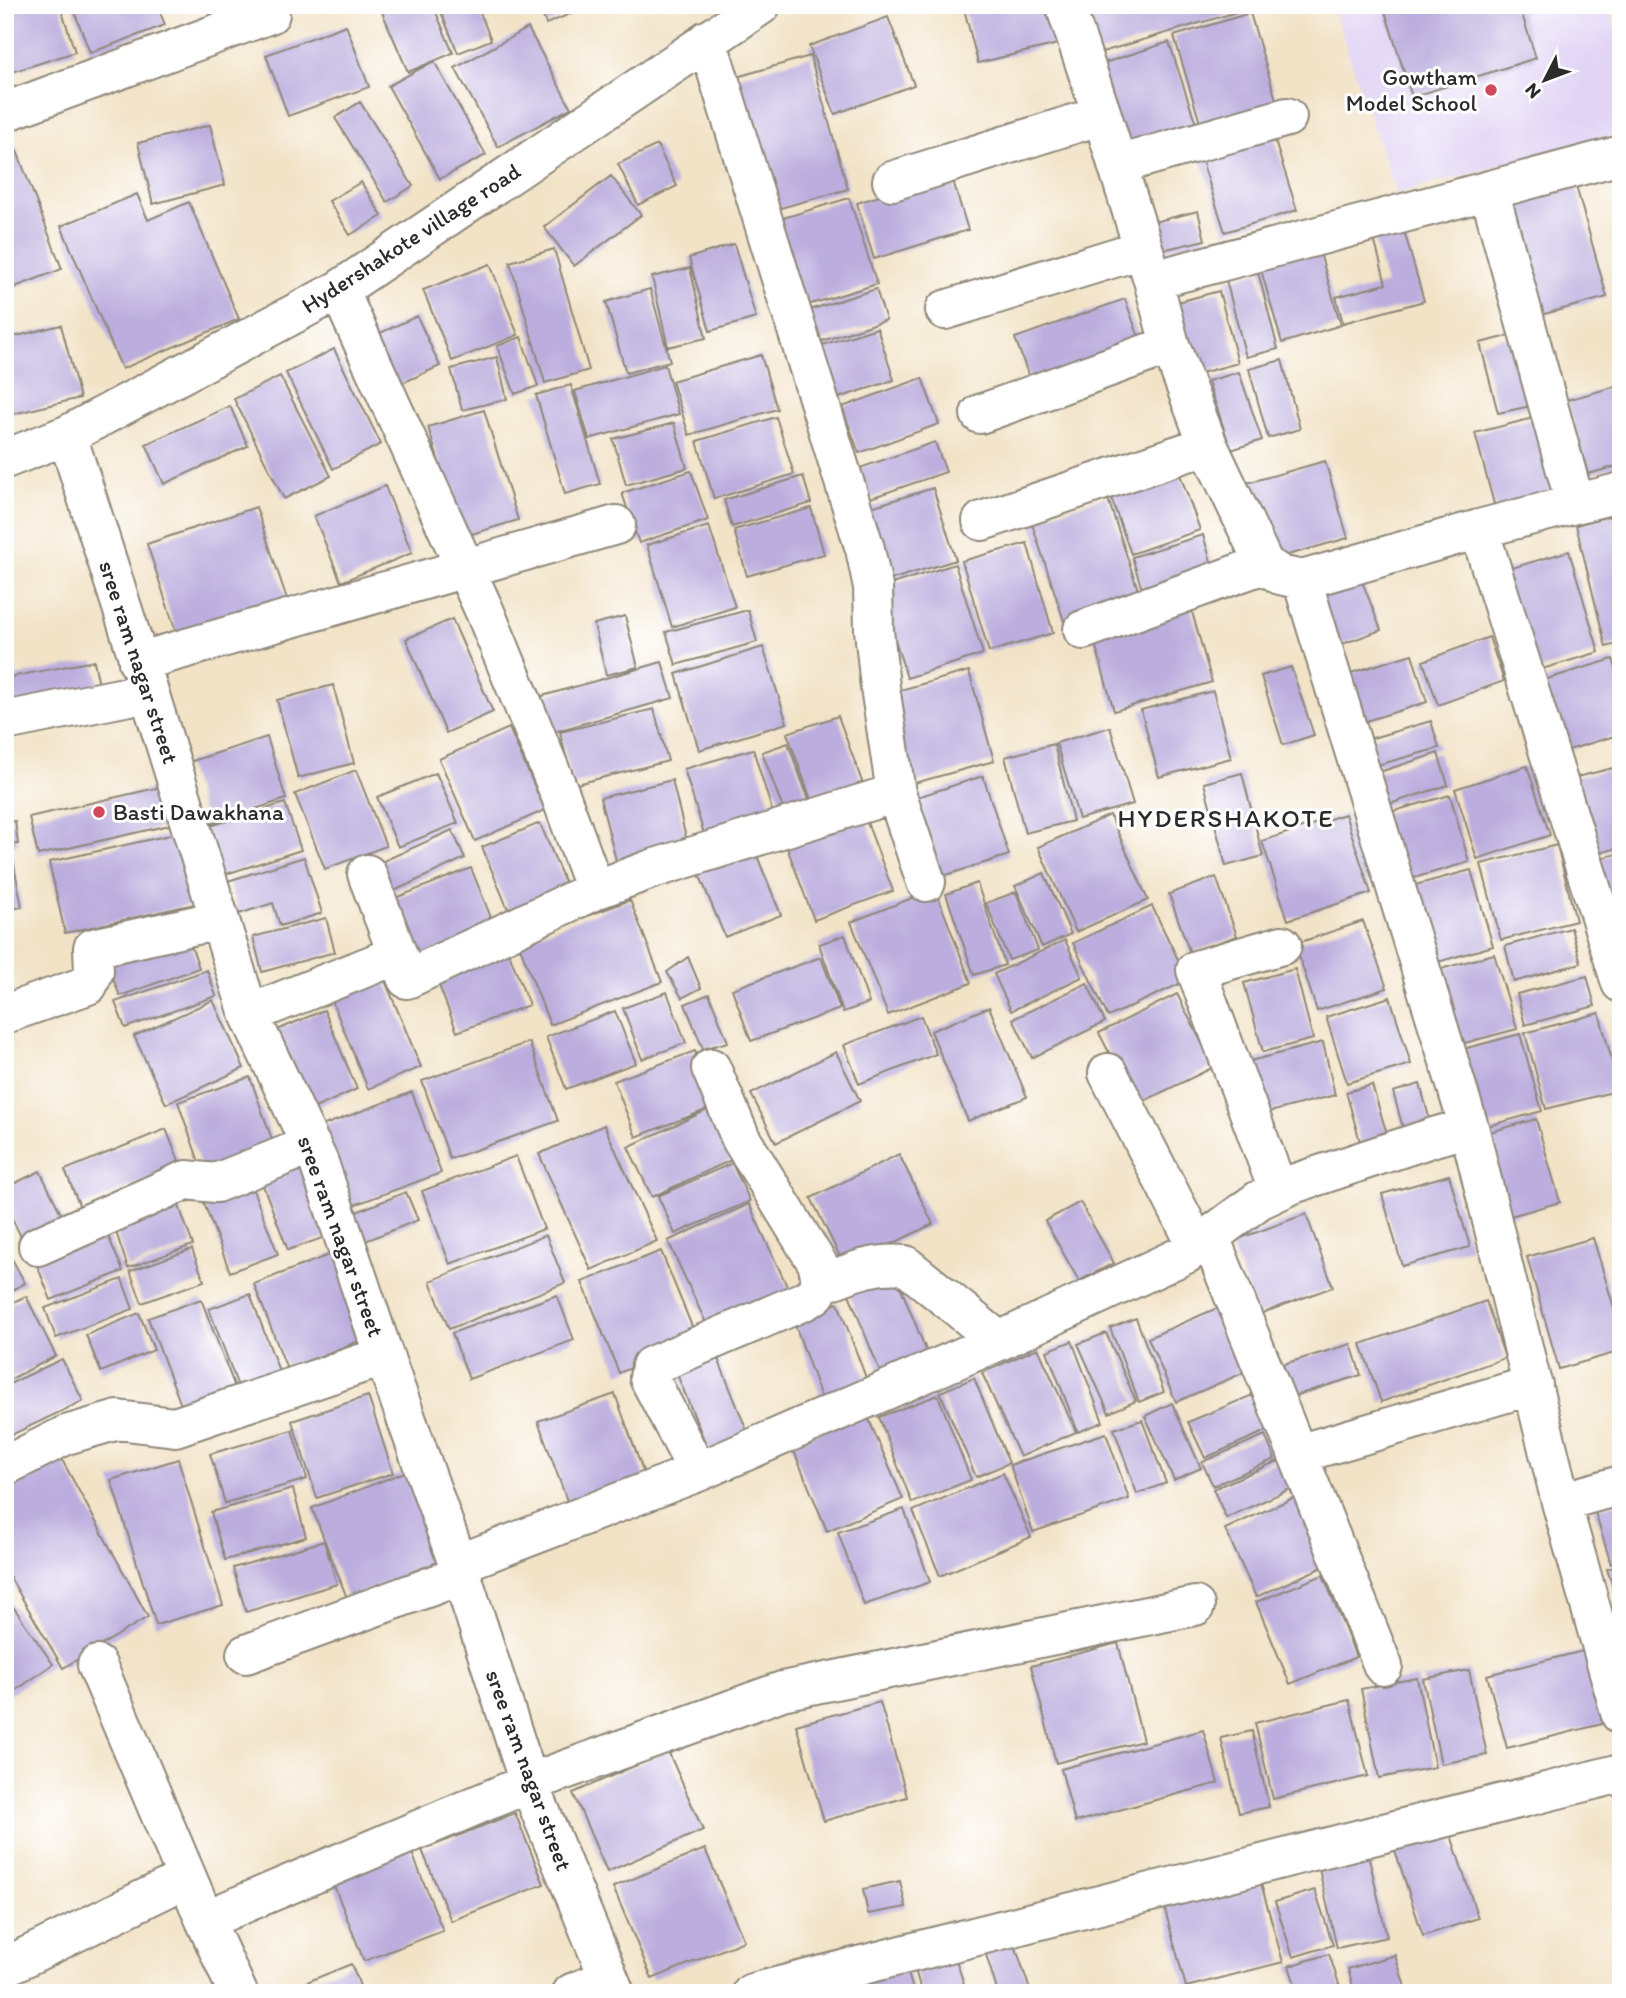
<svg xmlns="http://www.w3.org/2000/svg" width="1626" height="1998" font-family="Itim,sans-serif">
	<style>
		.built { fill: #e1d4f4 }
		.building { fill: #bbaede }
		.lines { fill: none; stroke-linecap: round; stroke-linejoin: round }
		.minor-casing { stroke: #8e8779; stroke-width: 42 }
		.minor { stroke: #fff; stroke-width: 38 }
		.poi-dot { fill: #d1495b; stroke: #fff; stroke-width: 2.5 }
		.labels { text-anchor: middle; stroke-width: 6; stroke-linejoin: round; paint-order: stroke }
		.poi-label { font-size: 23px; fill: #2b2b2b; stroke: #fff; text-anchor: end }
		.street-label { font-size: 23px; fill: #2b2b2b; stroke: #fff }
		.quarter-label { font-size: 26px; letter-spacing: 2px; fill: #2b2b2b; stroke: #fff }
	</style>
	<rect width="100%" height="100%" fill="#fff"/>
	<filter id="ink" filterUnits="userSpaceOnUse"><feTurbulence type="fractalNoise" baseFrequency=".0143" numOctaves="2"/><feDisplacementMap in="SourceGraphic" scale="14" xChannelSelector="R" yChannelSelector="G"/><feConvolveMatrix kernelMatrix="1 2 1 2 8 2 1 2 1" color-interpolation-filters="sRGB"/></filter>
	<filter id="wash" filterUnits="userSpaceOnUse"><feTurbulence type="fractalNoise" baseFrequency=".00686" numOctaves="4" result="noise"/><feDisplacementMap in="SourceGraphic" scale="28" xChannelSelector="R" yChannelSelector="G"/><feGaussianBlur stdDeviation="1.57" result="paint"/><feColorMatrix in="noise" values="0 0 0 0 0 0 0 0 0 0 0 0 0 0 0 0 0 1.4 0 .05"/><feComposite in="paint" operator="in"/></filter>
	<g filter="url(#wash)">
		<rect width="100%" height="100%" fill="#f2e3c7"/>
		<path class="built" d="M1332,5H1541L1543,11L1565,5H1608L1621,47V133L1396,194Z"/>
		<g id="blocks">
			<path class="building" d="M5,5H60L75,52L6,74Z
				M72,5H157L165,25L90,53Z
				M379,5H433L453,53L408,72Z
				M438,5H477L491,40L458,53Z
				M539,5H592L546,24Z
				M963,5H1049L1058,44L978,63Z
				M1084,5H1257V6L1099,53Z
				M1383,5H1519L1536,58L1412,97Z
				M1250,13L1277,103L1201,126L1174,36Z
				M888,17L914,85L835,114L809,46Z
				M346,25L369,87L288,116L266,55Z
				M528,28L571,108L498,147L455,68Z
				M1169,42L1197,127L1126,151L1098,65Z
				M810,56L848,189L770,211L733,78Z
				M434,61L486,155L440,179L388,86Z
				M360,102L413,186L387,202L335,118Z
				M210,125L225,185L153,204L138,143Z
				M1272,132L1297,210L1225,232L1200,155Z
				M657,145L677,186L638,205L618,164Z
				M15,146L62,269L5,291V150Z
				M951,174L968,230L874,259L857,203Z
				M611,176L641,215L574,266L544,227Z
				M361,182L382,216L350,235L329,201Z
				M1576,186L1607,297L1537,316L1507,205Z
				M137,194L148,220L189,202L239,319L122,369L61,226Z
				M849,198L877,284L794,309L767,223Z
				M1198,211L1205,240L1158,251L1150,223Z
				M1403,227L1424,301L1343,323L1336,297L1386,284L1373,235Z
				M734,244L756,318L710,331L689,258Z
				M1318,246L1341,325L1282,343L1259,263Z
				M554,249L589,370L545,383L510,262Z
				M490,264L518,335L452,361L423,290Z
				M690,268L706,338L668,347L652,277Z
				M1258,272L1278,349L1246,357L1226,280Z
				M650,289L670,361L626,373L606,302Z
				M876,289L886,320L810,345L800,313Z
				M1219,291L1238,363L1197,374L1178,302Z
				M1125,299L1142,346L1032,385L1015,338Z
				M417,316L440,366L389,389L367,339Z
				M61,325L80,398L5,416V339Z
				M877,328L894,380L823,403L806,350Z
				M1513,335L1531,406L1498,413L1480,343Z
				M521,337L538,386L515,394L497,346Z
				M334,349L381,444L333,469L286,373Z
				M761,355L777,409L689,435L672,381Z
				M497,357L507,399L462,410L451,369Z
				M1282,360L1300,429L1268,438L1249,369Z
				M665,365L679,414L589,439L575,391Z
				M1239,372L1262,440L1231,450L1208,381Z
				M280,376L331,476L284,499L234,399Z
				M922,378L939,424L859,453L842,407Z
				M571,385L600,484L565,494L536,395Z
				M1621,385V465L1588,474L1567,400Z
				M230,406L248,446L164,484L146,444Z
				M484,410L518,520L462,537L428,427Z
				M776,417L794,474L714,499L697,441Z
				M1537,417L1557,491L1495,508L1475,433Z
				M674,423L687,468L626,485L613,439Z
				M935,442L946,472L862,501L851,471Z
				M1325,461L1348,538L1270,560L1247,483Z
				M1178,469L1200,530L1131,554L1109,492Z
				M691,471L708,520L639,543L622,493Z
				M803,476L811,503L732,527L724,500Z
				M385,486L412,553L341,582L314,516Z
				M933,488L956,560L886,581L865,509Z
				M1107,496L1143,605L1067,630L1031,521Z
				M256,507L288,602L178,638L147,544Z
				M811,508L824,554L747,576L734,530Z
				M1621,513V643L1606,647L1576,525Z
				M709,526L735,607L672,627L647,545Z
				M1203,535L1216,578L1145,599L1132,557Z
				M1027,543L1053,633L989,652L962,561Z
				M1569,551L1599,652L1532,672L1502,571Z
				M955,564L983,654L907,678L879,588Z
				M1362,581L1381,630L1332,648L1314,598Z
				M1190,605L1212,682L1114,711L1092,633Z
				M748,610L757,642L676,665L666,632Z
				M625,616L638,667L606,675L594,624Z
				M452,619L493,712L446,733L406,639Z
				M1489,637L1504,681L1438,705L1423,661Z
				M763,647L787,723L699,750L676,674Z
				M1412,654L1427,702L1353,725L1338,677Z
				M1613,659L1621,684V734L1565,751L1544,680Z
				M94,661L100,690L5,708V678Z
				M662,662L673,698L550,733L539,697Z
				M1291,667L1314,735L1283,745L1261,676Z
				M969,671L994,761L911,784L886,694Z
				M333,685L354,763L298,778L277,700Z
				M1213,691L1231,758L1159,777L1141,710Z
				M654,709L668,761L573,785L560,732Z
				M838,716L864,787L813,805L787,733Z
				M1431,721L1439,748L1370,767L1362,741Z
				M1110,727L1133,804L1079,819L1056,743Z
				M509,728L545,810L475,841L439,759Z
				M267,737L286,799L207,825L186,763Z
				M788,743L809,800L783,809L762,752Z
				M1054,744L1073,821L1025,833L1005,757Z
				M753,749L775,820L706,840L684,769Z
				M1438,753L1448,785L1374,809L1364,777Z
				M1527,766L1550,835L1477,859L1455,789Z
				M1621,766V847L1589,856L1569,779Z
				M356,770L386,846L325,869L295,794Z
				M436,773L458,823L398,847L377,797Z
				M1242,773L1263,856L1226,866L1204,783Z
				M983,776L1009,855L934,879L908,800Z
				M672,780L688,846L617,864L600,798Z
				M161,787L170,825L38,855L29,817Z
				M1450,795L1469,862L1400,882L1380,815Z
				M285,803L301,850L220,876L204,828Z
				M863,812L893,891L814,920L785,842Z
				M1345,814L1371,893L1288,920L1262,841Z
				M1110,815L1148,900L1076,932L1038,847Z
				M15,821L18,844L5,845V822Z
				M540,823L570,895L512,919L482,847Z
				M452,830L465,858L392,892L379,863Z
				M179,833L195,904L65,933L49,862Z
				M1557,845L1576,921L1501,940L1481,864Z
				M753,846L781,915L725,937L697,869Z
				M1621,853V913L1601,919L1585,862Z
				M12,855L22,907L5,910V856Z
				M304,857L322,913L280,926L273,903L239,914L228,881Z
				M471,868L496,930L415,962L390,900Z
				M1471,870L1493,946L1431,964L1408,887Z
				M1044,873L1071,934L1042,947L1015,886Z
				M1216,877L1237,936L1190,953L1169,894Z
				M977,883L1005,965L974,975L946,894Z
				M935,889L971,983L888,1015L851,922Z
				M1016,892L1038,950L1009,960L986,903Z
				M630,900L662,982L550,1025L518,942Z
				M1152,906L1188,980L1108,1017L1073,943Z
				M326,918L335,952L262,972L253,937Z
				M1363,921L1387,988L1317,1011L1295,944Z
				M1571,928L1581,963L1514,982L1505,946Z
				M845,935L869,1003L843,1012L819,944Z
				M188,936L199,968L120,996L108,965Z
				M1065,940L1082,977L1011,1011L994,974Z
				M507,948L529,1005L457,1032L435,975Z
				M1494,954L1517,1029L1450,1047L1427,973Z
				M688,957L701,988L682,998L667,972Z
				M821,957L840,1009L751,1041L732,989Z
				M1295,969L1313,1039L1263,1052L1244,983Z
				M207,970L216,996L125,1028L115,1002Z
				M382,973L421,1067L368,1089L329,994Z
				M1587,976L1595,1006L1525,1025L1517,994Z
				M1087,983L1105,1022L1032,1058L1013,1019Z
				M667,992L686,1043L642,1059L623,1008Z
				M709,994L728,1042L703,1049L685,1004Z
				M1177,994L1214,1067L1136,1105L1099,1033Z
				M1390,997L1411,1064L1347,1083L1326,1017Z
				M213,1000L244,1068L166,1104L134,1036Z
				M989,1007L1027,1097L968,1121L931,1031Z
				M324,1010L357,1089L304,1113L270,1033Z
				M615,1011L636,1063L566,1089L546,1037Z
				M1599,1013L1620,1090L1546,1109L1525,1033Z
				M921,1016L936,1054L859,1084L844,1045Z
				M1520,1034L1542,1111L1470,1131L1448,1053Z
				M529,1042L558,1121L450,1159L422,1081Z
				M1323,1042L1335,1095L1262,1114L1239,1064Z
				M695,1051L716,1106L636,1137L614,1081Z
				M836,1052L860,1101L776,1143L751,1094Z
				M250,1077L276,1151L204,1176L178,1102Z
				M1420,1084L1432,1128L1405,1135L1393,1092Z
				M1372,1085L1390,1144L1363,1152L1346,1092Z
				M412,1092L441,1173L346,1208L316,1128Z
				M707,1110L731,1160L652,1197L628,1147Z
				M1536,1119L1560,1202L1500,1219L1476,1136Z
				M604,1125L657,1241L591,1270L539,1154Z
				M166,1129L181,1166L80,1207L65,1170Z
				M899,1154L933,1224L845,1267L811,1198Z
				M516,1156L544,1229L450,1264L422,1191Z
				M306,1159L334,1234L288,1250L259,1175Z
				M732,1163L750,1201L675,1234L658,1196Z
				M40,1171L65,1222L24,1243L5,1204V1188Z
				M1449,1175L1470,1247L1402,1266L1382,1194Z
				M251,1185L278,1254L230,1272L204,1203Z
				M406,1192L418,1220L358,1244L346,1216Z
				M1080,1202L1114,1263L1079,1281L1045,1221Z
				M749,1204L792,1297L711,1334L668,1241Z
				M179,1206L193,1245L128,1268L115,1229Z
				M1306,1214L1333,1287L1257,1315L1230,1242Z
				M106,1231L123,1271L51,1300L35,1260Z
				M546,1235L565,1283L449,1329L430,1281Z
				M1593,1238L1621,1331V1351L1559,1369L1527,1257Z
				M5,1246L25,1283L5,1294Z
				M192,1249L204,1281L142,1303L130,1271Z
				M339,1251L372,1336L287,1369L254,1284Z
				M661,1251L698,1341L619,1373L582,1282Z
				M896,1276L930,1360L883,1379L849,1294Z
				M122,1279L133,1309L56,1338L45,1308Z
				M250,1294L283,1382L242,1397L209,1309Z
				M557,1295L574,1340L469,1379L452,1333Z
				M26,1296L56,1356L5,1382V1306Z
				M201,1299L239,1398L186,1418L148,1318Z
				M1486,1301L1505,1358L1381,1402L1361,1344Z
				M838,1303L869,1386L823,1403L793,1319Z
				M1224,1305L1252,1369L1176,1402L1148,1338Z
				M139,1313L154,1350L101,1372L86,1335Z
				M1136,1318L1164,1392L1139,1402L1110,1328Z
				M1106,1333L1136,1401L1109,1413L1078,1344Z
				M1072,1341L1103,1422L1078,1432L1047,1351Z
				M1351,1344L1361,1375L1287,1398L1277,1366Z
				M1038,1348L1076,1432L1020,1457L982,1373Z
				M715,1351L749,1436L709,1452L674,1367Z
				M62,1359L83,1401L5,1438V1386Z
				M974,1378L1009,1463L976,1477L940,1392Z
				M615,1394L647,1482L570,1509L538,1421Z
				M1255,1394L1271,1429L1205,1458L1188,1422Z
				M938,1395L971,1480L912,1503L879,1417Z
				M368,1396L393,1473L317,1498L292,1421Z
				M1172,1403L1201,1468L1174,1480L1145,1416Z
				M866,1413L903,1499L827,1531L791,1444Z
				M1142,1420L1166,1483L1137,1494L1114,1429Z
				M292,1430L307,1479L225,1503L210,1454Z
				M1106,1433L1129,1499L1033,1532L1010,1465Z
				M1265,1435L1275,1459L1213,1486L1202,1462Z
				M56,1449L148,1617L63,1668L5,1569V1478Z
				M1285,1458L1297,1486L1226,1518L1213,1489Z
				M178,1459L223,1605L156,1625L111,1480Z
				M405,1472L440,1561L347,1598L312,1508Z
				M1003,1473L1031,1537L940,1576L913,1511Z
				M293,1489L306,1537L225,1560L211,1512Z
				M1295,1497L1325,1566L1256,1597L1225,1529Z
				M1621,1501V1561L1611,1564L1594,1509Z
				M904,1509L930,1582L864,1605L838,1532Z
				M324,1541L337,1584L246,1612L233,1568Z
				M1621,1565V1609H1620L1607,1569Z
				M1323,1575L1356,1657L1290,1684L1256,1602Z
				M5,1587L9,1593L5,1595L53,1664L5,1698Z
				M1118,1643L1143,1741L1056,1763L1031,1666Z
				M1587,1650L1606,1723L1507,1748L1487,1675Z
				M1469,1670L1487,1755L1441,1764L1423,1679Z
				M1417,1678L1435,1767L1379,1778L1361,1689Z
				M1349,1700L1368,1776L1273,1799L1255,1723Z
				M880,1702L907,1797L824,1821L796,1725Z
				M1203,1730L1218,1783L1075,1822L1061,1769Z
				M1252,1731L1269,1807L1239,1813L1221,1738Z
				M668,1751L703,1830L607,1872L573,1793Z
				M515,1813L544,1884L451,1921L422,1850Z
				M1448,1826L1478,1918L1423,1936L1393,1844Z
				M410,1848L443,1931L364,1961L331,1878Z
				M705,1849L744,1941L652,1979L613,1887Z
				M1367,1849L1387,1937L1337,1948L1317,1860Z
				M1258,1873L1283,1962L1186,1987L1162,1899Z
				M900,1881L906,1907L868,1914L863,1889Z
				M1315,1890L1333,1945L1293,1957L1275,1902Z
				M1012,1936L1031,1993H998L983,1945Z
				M952,1948L967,1993H922L912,1960Z
				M1329,1954L1342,1993H1298L1289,1966Z
				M1395,1955L1407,1993H1355L1348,1969Z
				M351,1964L363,1993H280Z
				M907,1970L914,1993H841L840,1987Z"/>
		</g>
	</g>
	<g filter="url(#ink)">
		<use href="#blocks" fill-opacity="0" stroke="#8e8779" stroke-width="2"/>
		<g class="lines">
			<g class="minor-casing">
				<path id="minor" d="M1065,5L1102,115L1153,280L1170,345L1208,445L1264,564
					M5,112L270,14
					M1117,165L1287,117
					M892,181L1102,115
					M1489,190L1575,503
					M1153,280L1621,155
					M339,290L485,612L560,794L595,890
					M945,310L1143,249
					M980,414L1170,345
					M67,435L149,692L249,1014L319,1163L384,1356L458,1564L529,1783L615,1993
					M5,459L67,435L339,290L761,5
					M982,521L1208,445
					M1479,529L1621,983
					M1302,580L1469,1127L1561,1502L1621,1715
					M1083,630L1264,564L1280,575L1302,580L1479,529L1621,492
					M138,662L616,525
					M5,721L149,692
					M896,793L926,882
					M367,874L407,979L595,890L649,870L896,793L880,687L874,630L873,587L865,549L707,40
					M5,1014L88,985L94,971L93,948L219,920
					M249,1014L397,955
					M1108,1073L1197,1246
					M1278,1190L1196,970L1282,945
					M1210,1237L1383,1666
					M38,1246L186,1180L216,1183L311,1145
					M822,1284C851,1272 874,1262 905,1265L999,1341
					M1298,1454L1533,1385
					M5,1466L66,1435L118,1420L175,1427L384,1356
					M698,1472L649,1378L651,1366L804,1301L816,1294L822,1284L819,1274V1266L741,1139L711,1068
					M1561,1502L1621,1485
					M458,1564L698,1472L999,1341L1186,1254L1259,1200L1293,1184L1434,1137L1469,1127
					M246,1654L462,1575
					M97,1665L205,1920L238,1993
					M205,1920L529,1783L782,1691L1195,1606
					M5,1967L187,1878
					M572,1993L609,1978
					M752,1993L1621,1773"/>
			</g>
			<use href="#minor" class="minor"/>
		</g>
	</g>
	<g class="poi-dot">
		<circle cx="1491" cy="90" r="7"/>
		<circle cx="99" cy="812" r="7"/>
	</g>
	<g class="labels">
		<g class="poi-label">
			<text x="1477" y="85">Gowtham<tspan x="1477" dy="26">Model School</tspan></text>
			<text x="113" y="820" text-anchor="start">Basti Dawakhana</text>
		</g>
		<g class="street-label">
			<text transform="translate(411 238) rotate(-33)" y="8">Hydershakote village road</text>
			<text transform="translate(139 662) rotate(72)" y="8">sree ram nagar street</text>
			<text transform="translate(341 1236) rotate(70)" y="8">sree ram nagar street</text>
			<text transform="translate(529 1770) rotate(70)" y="8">sree ram nagar street</text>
		</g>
		<g class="quarter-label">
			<text x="1226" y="827">HYDERSHAKOTE</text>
		</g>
	</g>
	<rect width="1626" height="1998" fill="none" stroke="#fff" stroke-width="28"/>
	<g transform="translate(1545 80) rotate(228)" stroke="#ffffff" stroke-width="5" paint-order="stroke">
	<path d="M0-5L12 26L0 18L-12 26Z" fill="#2b2b2b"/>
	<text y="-10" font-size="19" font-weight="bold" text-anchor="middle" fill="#2b2b2b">N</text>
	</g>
</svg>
